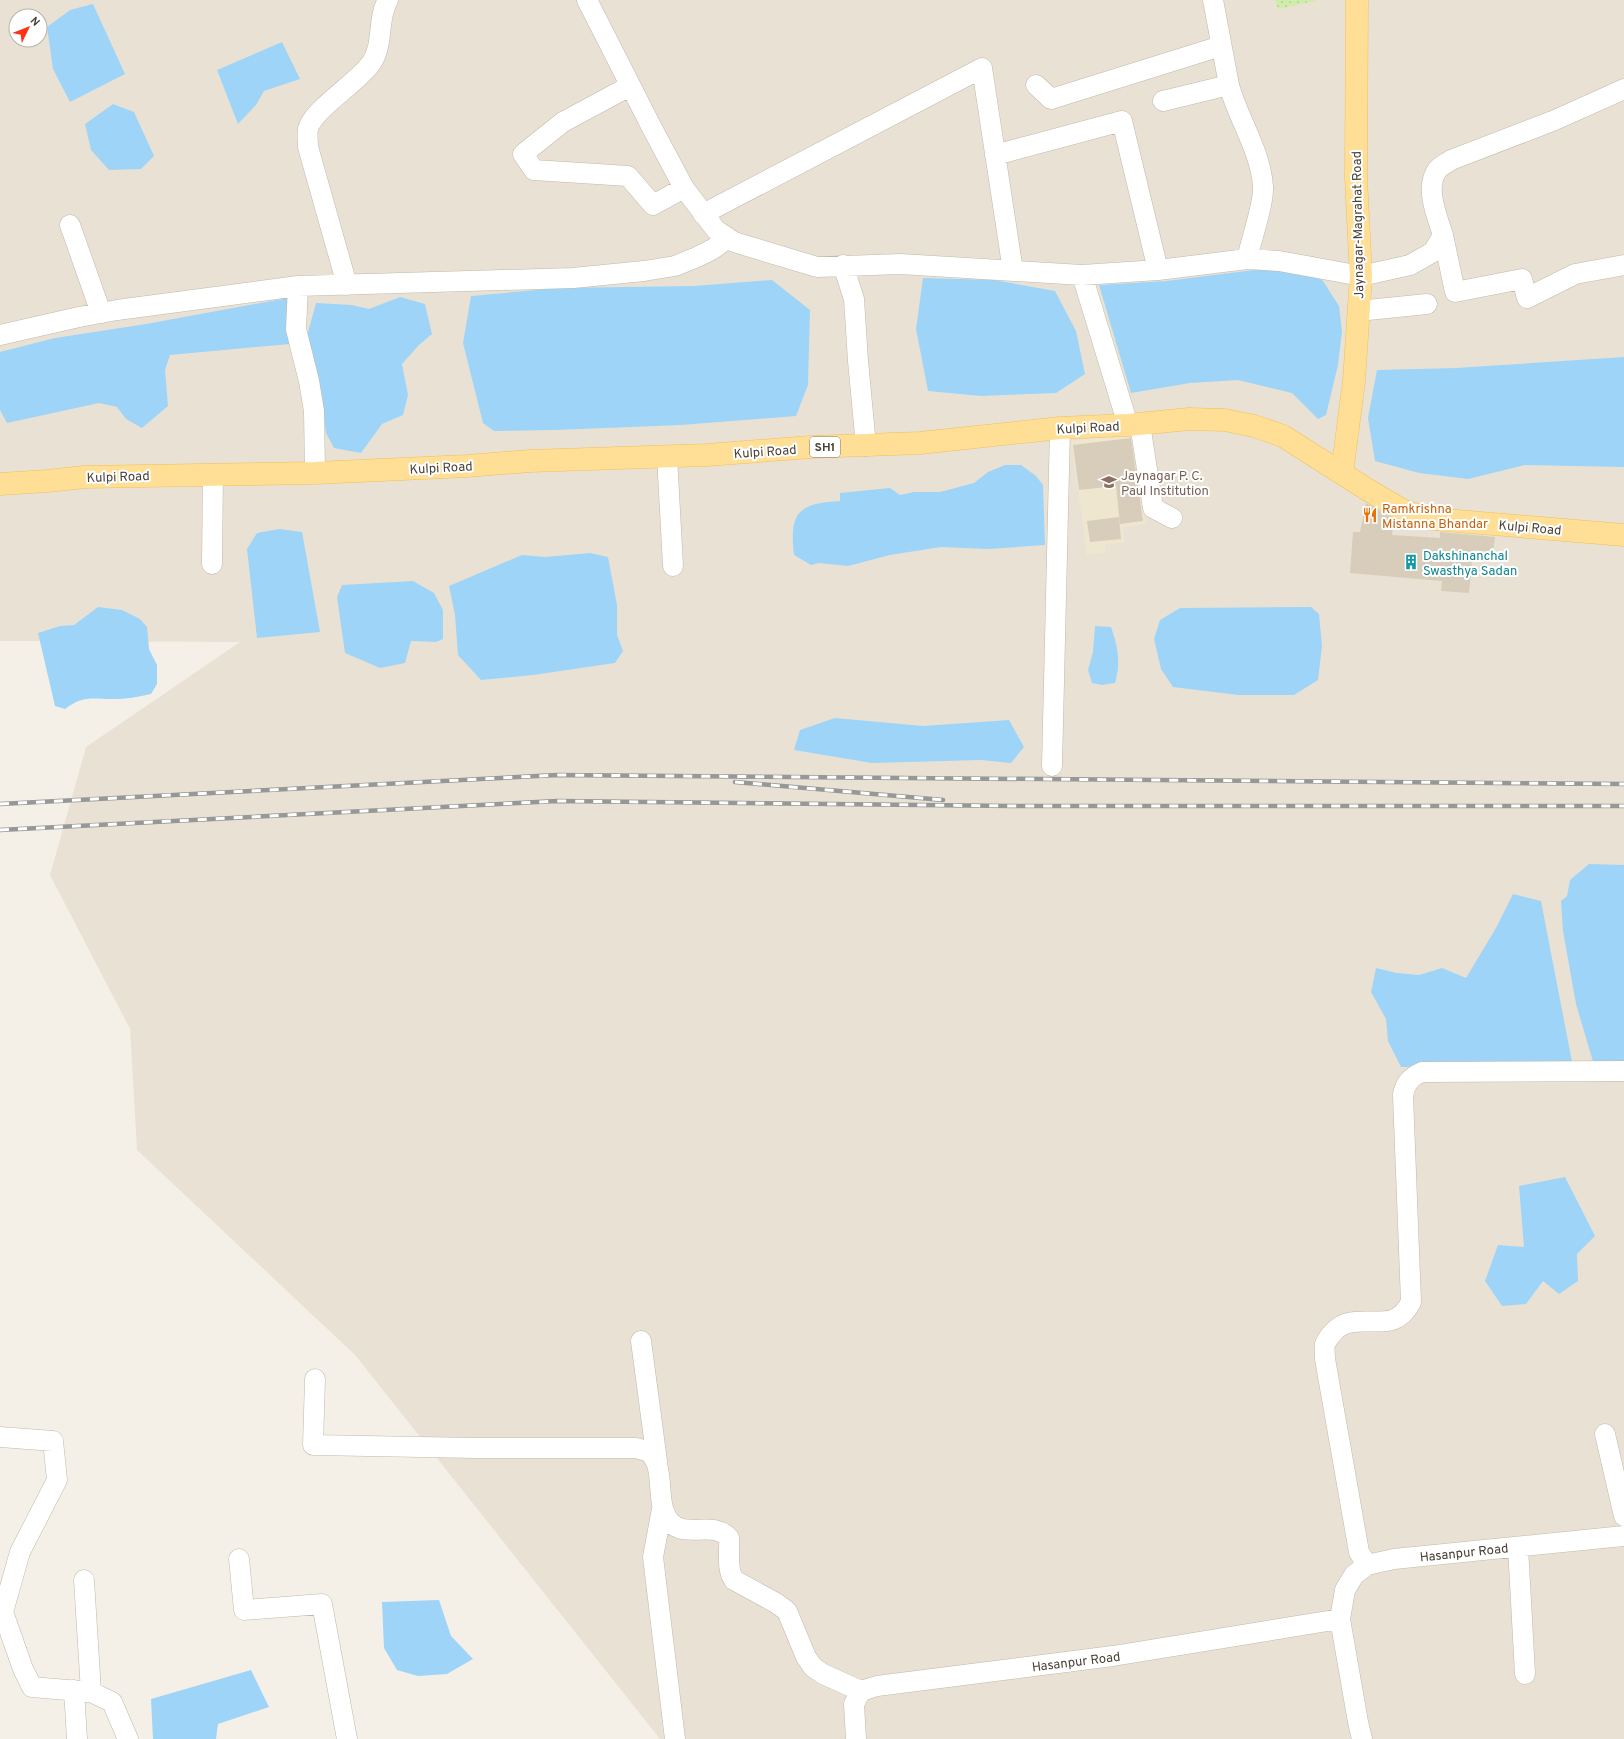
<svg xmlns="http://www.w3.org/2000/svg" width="1624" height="1739" font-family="Overpass,sans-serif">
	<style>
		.residential { fill: #e9e2d4; fill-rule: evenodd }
		.education { fill: #efe6cf }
		.park { fill: url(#park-dots) }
		.water { fill: #9ed4f7 }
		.building { fill: #d8ccbb }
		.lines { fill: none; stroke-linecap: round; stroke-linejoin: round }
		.minor-casing { stroke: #c1b8a8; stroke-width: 21 }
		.major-casing { stroke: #efbf5b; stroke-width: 23 }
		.minor { stroke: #fff; stroke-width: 20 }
		.major { stroke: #ffdf96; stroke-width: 22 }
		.rail-casing { stroke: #979797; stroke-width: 4.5 }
		.rail { stroke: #fff; stroke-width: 3; stroke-dasharray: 9; stroke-linecap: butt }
		.labels { text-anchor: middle; stroke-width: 4; stroke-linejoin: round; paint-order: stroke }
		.shield { fill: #fff; stroke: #807a72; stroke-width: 1 }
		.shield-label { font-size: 12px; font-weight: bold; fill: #494135 }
		.street-label { font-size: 13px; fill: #494135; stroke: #fff }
		.education-label { font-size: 13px; fill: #785e54; stroke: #fff; text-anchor: start }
		.food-label { font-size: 13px; fill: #c56008; stroke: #fff; text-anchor: start }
		.culture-label { font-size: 13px; fill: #0d838f; stroke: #fff; text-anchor: start }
	</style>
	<defs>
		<pattern id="park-dots" width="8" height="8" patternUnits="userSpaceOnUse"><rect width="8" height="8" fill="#d1edac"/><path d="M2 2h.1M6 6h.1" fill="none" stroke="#b5cc95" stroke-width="1.8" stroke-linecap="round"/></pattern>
	</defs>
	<rect width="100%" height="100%" fill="#f5f0e7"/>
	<path class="residential" d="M0,0H1624V1739H660L355,1355L137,1150L130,1029L50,875L86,747L240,642L0,641ZM16,16H40V40H16Z"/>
	<path class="education" d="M1134,433L1146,524L1123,527L1125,542L1105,545L1106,552L1087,555L1071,441Z"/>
	<path class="park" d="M1275,0H1319L1278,9Z"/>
	<path class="water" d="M93,4L125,74L70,102L53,69L47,27L70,10Z
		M282,42L300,79L264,91L256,105L238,124L217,70Z
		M113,104L134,112L154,156L141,169L109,170L91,150L85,124Z
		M1279,267L1310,272L1323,281L1339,306L1342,331L1338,365L1326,415L1318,419L1292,393L1238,380L1190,383L1131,393L1099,285L1166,281Z
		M923,278L994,280L1055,291L1076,331L1085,374L1056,393L981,396L928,391L916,329Z
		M772,280L810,310L808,385L796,416L681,425L555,430L494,431L483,423L463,343L471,296L558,288L694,286Z
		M400,297L425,304L432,334L419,345L402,364L408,395L403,415L382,424L361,453L334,448L326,433L322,400L307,336L316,303L352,305L369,309Z
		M288,298L290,344L170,355L165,370L168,406L142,428L126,419L117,407L99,403L7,423L0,410V352L55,338L146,324Z
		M1624,357V467L1525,465L1468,479L1419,473L1375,461L1368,418L1377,370L1456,368Z
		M1005,465H1021L1036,476L1043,485L1045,545L988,549L941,547L890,555L848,566L819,563L811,565L794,555C789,513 798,503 840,501V493L890,488L900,495L914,492H940L974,483L988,472Z
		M279,529L302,532L320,632L257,638L247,549L257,533Z
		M590,553L608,557L617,605V635L623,651L615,663L533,675L481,680L458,655L455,615L449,586L522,555L545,557Z
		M413,581L434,593L443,610V639L436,642L411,641L405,663L380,668L345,653L337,597L342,585Z
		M98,607L122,610L140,619L147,627L149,649L157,665V684L151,694C138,697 126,699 113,699C92,699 83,695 65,709L55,706L38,633L60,626L74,625Z
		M1311,607L1319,614L1322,646L1318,680L1294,695H1238L1173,687L1161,669L1154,639L1160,620L1180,608Z
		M1095,626L1111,627C1118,647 1121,663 1115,683L1102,685L1092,683L1088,670L1093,652Z
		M835,718L923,726L1009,720L1024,747L1011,763L981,760L872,763L794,750L800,730Z
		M1589,864L1624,865V1066L1594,1065L1576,1004L1563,931L1561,901L1567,896L1570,880Z
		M1513,894L1541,901L1573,1067H1401L1388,1041L1386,1019L1371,992L1376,968L1397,973L1419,975L1442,968L1466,978L1496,928Z
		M1565,1177L1595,1236L1577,1254L1578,1281L1559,1294L1543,1281L1526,1304L1502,1306L1485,1281L1498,1245L1524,1247L1519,1186Z
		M439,1600L451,1636L473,1659L447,1674L418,1676L397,1670L384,1648L382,1602Z
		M251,1670L269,1707L218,1724L216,1739H153L151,1699Z"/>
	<path class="building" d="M1131,438L1143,521L1120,524L1116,486L1079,490L1073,445Z
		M1366,503L1394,519L1392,535L1440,538V532L1495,537L1493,552L1473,550L1469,593L1441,591L1442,581L1350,573L1353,532H1360Z
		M1119,517L1121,539L1090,542L1087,521Z"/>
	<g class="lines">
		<g class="minor-casing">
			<path id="minor" d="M587,0L652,128L684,188L716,230L734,242L817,267L900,264L1082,275L1158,270L1247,259L1279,261L1361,276L1410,265L1433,252L1443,235C1437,216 1424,187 1438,169C1441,166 1447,163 1451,160L1555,120L1624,89
				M1213,0L1229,85C1238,119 1261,151 1263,187C1264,204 1251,240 1247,259
				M1036,85L1051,99L1221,46
				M630,86L563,122L523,154L534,170L628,176L653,205L684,188
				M1163,101L1229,85
				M995,155L1122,121L1158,270
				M703,214L982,68L1013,271
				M70,225L101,313
				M1443,235L1455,292L1522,279L1527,298L1575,274L1624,265
				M843,265L854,299L858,361L866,446
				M1082,275L1128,425
				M347,285L308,147C308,142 307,134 308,129C313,109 359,82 372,62C384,43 377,18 388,0
				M298,286L296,329L309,381L314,411L315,473
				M1358,311L1427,304
				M0,335L79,317L117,310L298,286L573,278L644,271L675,266L697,257L713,249L728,238
				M1140,424L1153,508L1172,518
				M667,456L673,566
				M212,564L213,474
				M1052,766L1060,428
				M641,1341L657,1461
				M315,1379L313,1445L475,1448H636C639,1449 644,1450 647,1451C668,1464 653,1503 670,1522C685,1539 714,1520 729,1538C730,1551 726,1569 734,1580L776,1603L787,1611L806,1657L813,1667L823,1674L861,1691
				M1605,1434L1624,1516
				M0,1437L53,1441L57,1480L20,1552L3,1612L23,1669L32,1687L91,1692L84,1580
				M662,1509L653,1557L675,1739
				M1518,1547L1525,1674
				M239,1559L244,1610L322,1604L347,1739
				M1367,1565L1359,1552L1325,1359C1325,1355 1324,1348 1325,1344C1329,1335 1339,1325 1348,1323C1373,1317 1396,1332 1411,1302L1403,1095C1405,1083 1411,1077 1422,1072L1624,1071
				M74,1690L77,1739
				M91,1692L112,1702L128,1739
				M856,1739L854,1704L861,1691L877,1686L1113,1656L1340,1619
				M1362,1739L1358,1722L1340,1619L1345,1590L1354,1575L1367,1565L1394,1559L1624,1536"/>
		</g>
		<g class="major-casing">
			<path id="major" d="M1342,473L1354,381L1361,276L1356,178L1357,0
				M0,484L47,481L85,477L315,473L467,466L530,461L707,455L811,447L920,443L1060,428L1128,425L1189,419L1225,420L1254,426L1283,436L1368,490L1404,511L1433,519L1624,535"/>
		</g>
		<use href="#minor" class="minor"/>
		<use href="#major" class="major"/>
		<g class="rail-casing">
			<path id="rail" d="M735,782L943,800
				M0,804L557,775L1624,784
				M0,830L557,801L1012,806H1624"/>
		</g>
		<use href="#rail" class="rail"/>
	</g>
	<defs>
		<g id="school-bare" transform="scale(1.2)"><path d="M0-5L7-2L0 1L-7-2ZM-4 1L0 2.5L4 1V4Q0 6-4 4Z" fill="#8d6e63" stroke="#fff" stroke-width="2.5" paint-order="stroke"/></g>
		<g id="restaurant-bare" transform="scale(1.2)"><path d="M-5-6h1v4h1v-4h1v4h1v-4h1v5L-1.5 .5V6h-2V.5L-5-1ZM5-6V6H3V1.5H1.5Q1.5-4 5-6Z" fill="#e8710a" stroke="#fff" stroke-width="2.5" paint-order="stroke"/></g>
		<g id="building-bare" transform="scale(1.2)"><path d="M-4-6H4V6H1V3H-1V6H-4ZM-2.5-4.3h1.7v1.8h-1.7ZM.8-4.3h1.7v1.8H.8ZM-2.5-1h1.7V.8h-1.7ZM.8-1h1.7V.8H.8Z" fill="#0f9aa8" stroke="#fff" stroke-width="2.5" paint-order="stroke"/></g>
	</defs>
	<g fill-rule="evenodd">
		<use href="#school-bare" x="1109" y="482"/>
		<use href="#restaurant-bare" x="1370" y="515"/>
		<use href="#building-bare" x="1411" y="562"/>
	</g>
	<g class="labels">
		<rect class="shield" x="810" y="437" width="30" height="20" rx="3"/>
		<g class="shield-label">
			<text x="825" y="451">SH1</text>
		</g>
		<g class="street-label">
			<text transform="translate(1357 225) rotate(-91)" y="5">Jaynagar-Magrahat Road</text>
			<text transform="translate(1088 427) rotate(-3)" y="5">Kulpi Road</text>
			<text transform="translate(765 451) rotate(-4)" y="5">Kulpi Road</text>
			<text transform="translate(441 467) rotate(-3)" y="5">Kulpi Road</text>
			<text transform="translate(118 476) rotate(-2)" y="5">Kulpi Road</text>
			<text transform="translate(1530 527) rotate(5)" y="5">Kulpi Road</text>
			<text transform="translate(1464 1552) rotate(-6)" y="5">Hasanpur Road</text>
			<text transform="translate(1076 1661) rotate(-7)" y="5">Hasanpur Road</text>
		</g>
		<g class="education-label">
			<text x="1121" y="480">Jaynagar P. C.<tspan x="1121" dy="15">Paul Institution</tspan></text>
		</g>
		<g class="food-label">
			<text x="1382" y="513">Ramkrishna<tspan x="1382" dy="15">Mistanna Bhandar</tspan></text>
		</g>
		<g class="culture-label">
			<text x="1423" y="560">Dakshinanchal<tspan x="1423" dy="15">Swasthya Sadan</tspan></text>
		</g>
	</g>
	<g transform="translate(28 28) rotate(47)"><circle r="19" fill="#ffffff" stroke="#b6b3ae"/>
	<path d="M0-3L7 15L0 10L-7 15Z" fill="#ff3214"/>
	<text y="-6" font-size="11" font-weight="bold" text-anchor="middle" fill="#494135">N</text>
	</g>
</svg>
